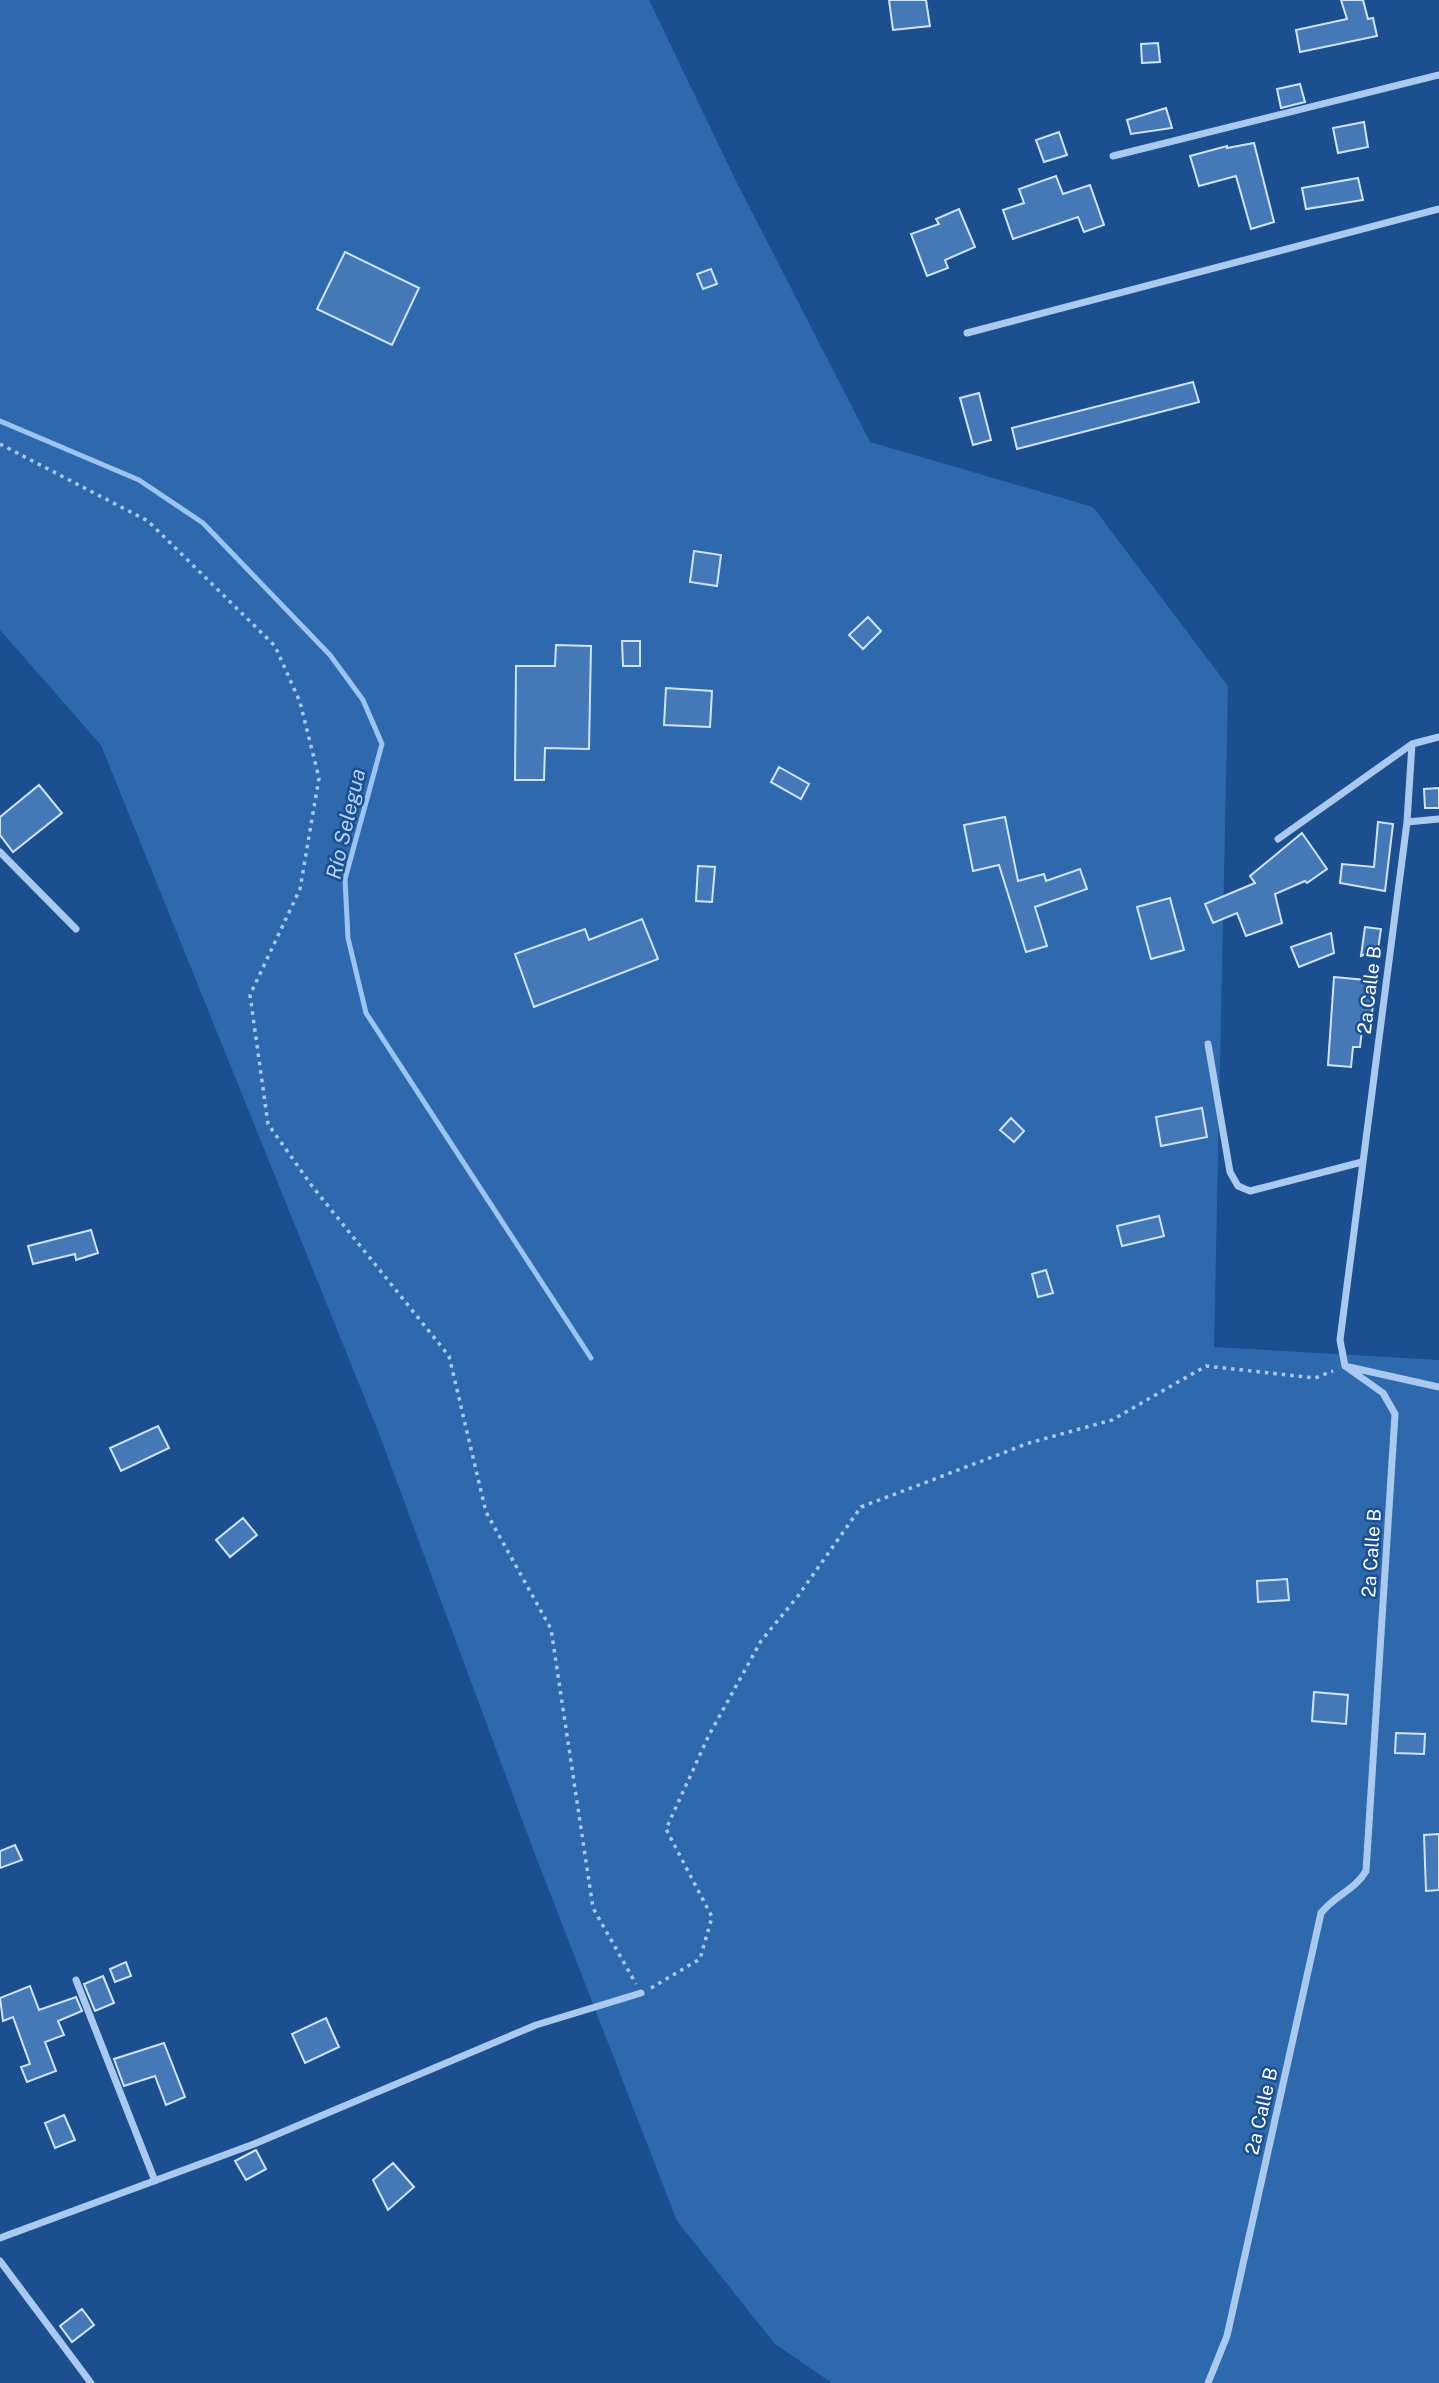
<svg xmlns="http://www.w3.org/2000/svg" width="1439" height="2383" font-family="'Public Sans',sans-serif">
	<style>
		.green { fill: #2e69ad }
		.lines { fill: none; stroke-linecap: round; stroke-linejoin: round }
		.stream { stroke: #9cc4f0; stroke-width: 5 }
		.building { fill: #4478b7; stroke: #cfe3fa; stroke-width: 2 }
		.path { stroke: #a9c9ee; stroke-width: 3.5; stroke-dasharray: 3.5 5; stroke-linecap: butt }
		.minor { stroke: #a9c9ee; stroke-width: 7 }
		.labels { text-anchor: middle; stroke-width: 5; stroke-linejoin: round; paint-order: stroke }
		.street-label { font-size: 19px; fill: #fff; stroke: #1b4f8f }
		.water-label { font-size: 21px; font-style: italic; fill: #b5d3f5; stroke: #1b4f8f }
	</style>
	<rect width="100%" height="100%" fill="#1b4f8f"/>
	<path class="green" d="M0,0H649L735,179L870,442L1093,507L1228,686L1214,1347L1439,1360V2383H832L775,2344L677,2221L533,1849L378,1431L101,745L0,630Z"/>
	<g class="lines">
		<path class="stream" d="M0,421L139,480L203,523L330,655L363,700L382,744L345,879L348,938L366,1013L591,1358"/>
	</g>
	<path class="building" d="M889,0H926L930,26L893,30Z
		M1341,0H1363L1368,19L1373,18L1377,36L1300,52L1296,30L1347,19Z
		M1158,43L1160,62L1142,63L1141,44Z
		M1300,84L1305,102L1281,108L1277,89Z
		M1166,108L1172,128L1131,134L1127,120Z
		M1364,122L1368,147L1338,153L1333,128Z
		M1059,132L1067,155L1044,162L1036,140Z
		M1254,143L1274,222L1251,229L1236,176L1199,186L1190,156L1227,146V148Z
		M1056,176L1063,194L1090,185L1104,225L1084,232L1078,217L1013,239L1003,210L1024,203L1019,189Z
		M1358,178L1363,200L1306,209L1302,188Z
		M959,209L975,247L945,260L948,268L927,276L911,234L939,224L936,219Z
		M345,252L419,288L392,345L317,309Z
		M711,269L717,284L703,289L697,274Z
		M1193,382L1199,402L1017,449L1012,428Z
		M979,393L991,440L973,445L960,398Z
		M694,551L721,555L717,586L690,582Z
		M868,617L881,631L863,649L849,635Z
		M622,641H640V666H623Z
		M556,645L591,646L589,749L545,748L544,780H515L516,666H555Z
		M666,688L712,691L710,727L664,725Z
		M779,767L809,784L801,799L771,782Z
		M39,785L62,813L13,852L0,835V817Z
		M1439,788V808H1425L1424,789Z
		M1005,817L1018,881L1044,874L1046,881L1080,869L1087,889L1035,907L1047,946L1026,952L999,865L973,871L964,825Z
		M1378,822L1393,824L1385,891L1340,883L1342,864L1374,867Z
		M1302,833L1327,869L1307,883L1305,881L1275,894L1282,923L1246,936L1237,913L1213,923L1205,904L1255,883L1250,876Z
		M698,866L715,867L712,902L696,901Z
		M1170,898L1184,950L1151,959L1137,907Z
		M642,919L658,959L534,1007L515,954L585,929L589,940Z
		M1365,927L1381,929L1378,949L1361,956Z
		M1331,933L1334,953L1299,967L1291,947Z
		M1334,977L1376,981L1371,1021L1363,1020L1360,1047H1353L1351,1067L1328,1065Z
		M1202,1108L1207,1137L1161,1146L1156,1117Z
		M1011,1118L1024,1131L1014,1142L1000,1130Z
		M1159,1216L1164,1236L1122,1246L1117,1226Z
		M91,1230L98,1253L76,1260L75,1254L33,1264L28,1246Z
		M1046,1270L1053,1293L1038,1297L1032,1274Z
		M158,1426L169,1448L121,1471L110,1448Z
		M243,1518L257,1535L230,1557L216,1540Z
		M1287,1579L1289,1600L1258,1602L1257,1581Z
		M1314,1692L1348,1695L1346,1724L1312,1721Z
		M1396,1733L1425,1734L1424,1754L1395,1753Z
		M1439,1834V1890L1426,1891L1424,1835Z
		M15,1845L22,1860L0,1868V1851Z
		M126,1962L131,1976L115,1982L110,1969Z
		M103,1976L114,2003L95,2011L84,1984Z
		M30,1986L39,2010L76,1997L82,2011L58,2021L64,2035L45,2042L56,2071L27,2082L21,2067L30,2064L13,2017L3,2021L0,1998Z
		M326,2018L339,2047L305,2063L292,2034Z
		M164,2043L185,2097L166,2105L155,2076L124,2086L114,2059Z
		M64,2115L75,2140L55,2148L45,2123Z
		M256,2150L266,2169L246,2180L235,2161Z
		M393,2163L414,2187L388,2210L373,2180Z
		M82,2309L94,2325L72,2342L60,2326Z"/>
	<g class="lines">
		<path class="path" d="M0,444L148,521L275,646L300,702L319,778L300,889L250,995L268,1124L312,1186L449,1356L486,1512L551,1629L593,1908L636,1984
			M651,1988L700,1959L712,1917L666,1829L709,1735L761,1641L798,1596L861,1507L1029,1443L1112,1420L1206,1366L1315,1378L1333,1371"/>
		<path class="minor" d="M1113,156L1439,75
			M967,333L1439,209
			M1407,822L1439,819
			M1278,839L1412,744
			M0,852L76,929
			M1208,1044L1230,1172L1238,1186L1250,1191L1362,1162
			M1349,1367L1439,1387
			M76,1980L155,2181
			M0,2238L254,2144L536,2025L641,1993
			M0,2261L91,2383
			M1208,2383L1227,2336L1321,1913C1335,1895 1355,1890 1366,1871L1395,1414L1383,1393L1345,1366L1340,1340L1407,822L1412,744L1439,737"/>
	</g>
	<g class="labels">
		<g class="street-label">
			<text transform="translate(1369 990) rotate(-83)" y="7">2a Calle B</text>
			<text transform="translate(1371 1553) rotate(-86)" y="7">2a Calle B</text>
			<text transform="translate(1261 2111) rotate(-77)" y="7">2a Calle B</text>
		</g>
		<g class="water-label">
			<text transform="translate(346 824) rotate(-77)" y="7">Río Selegua</text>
		</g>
	</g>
</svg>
